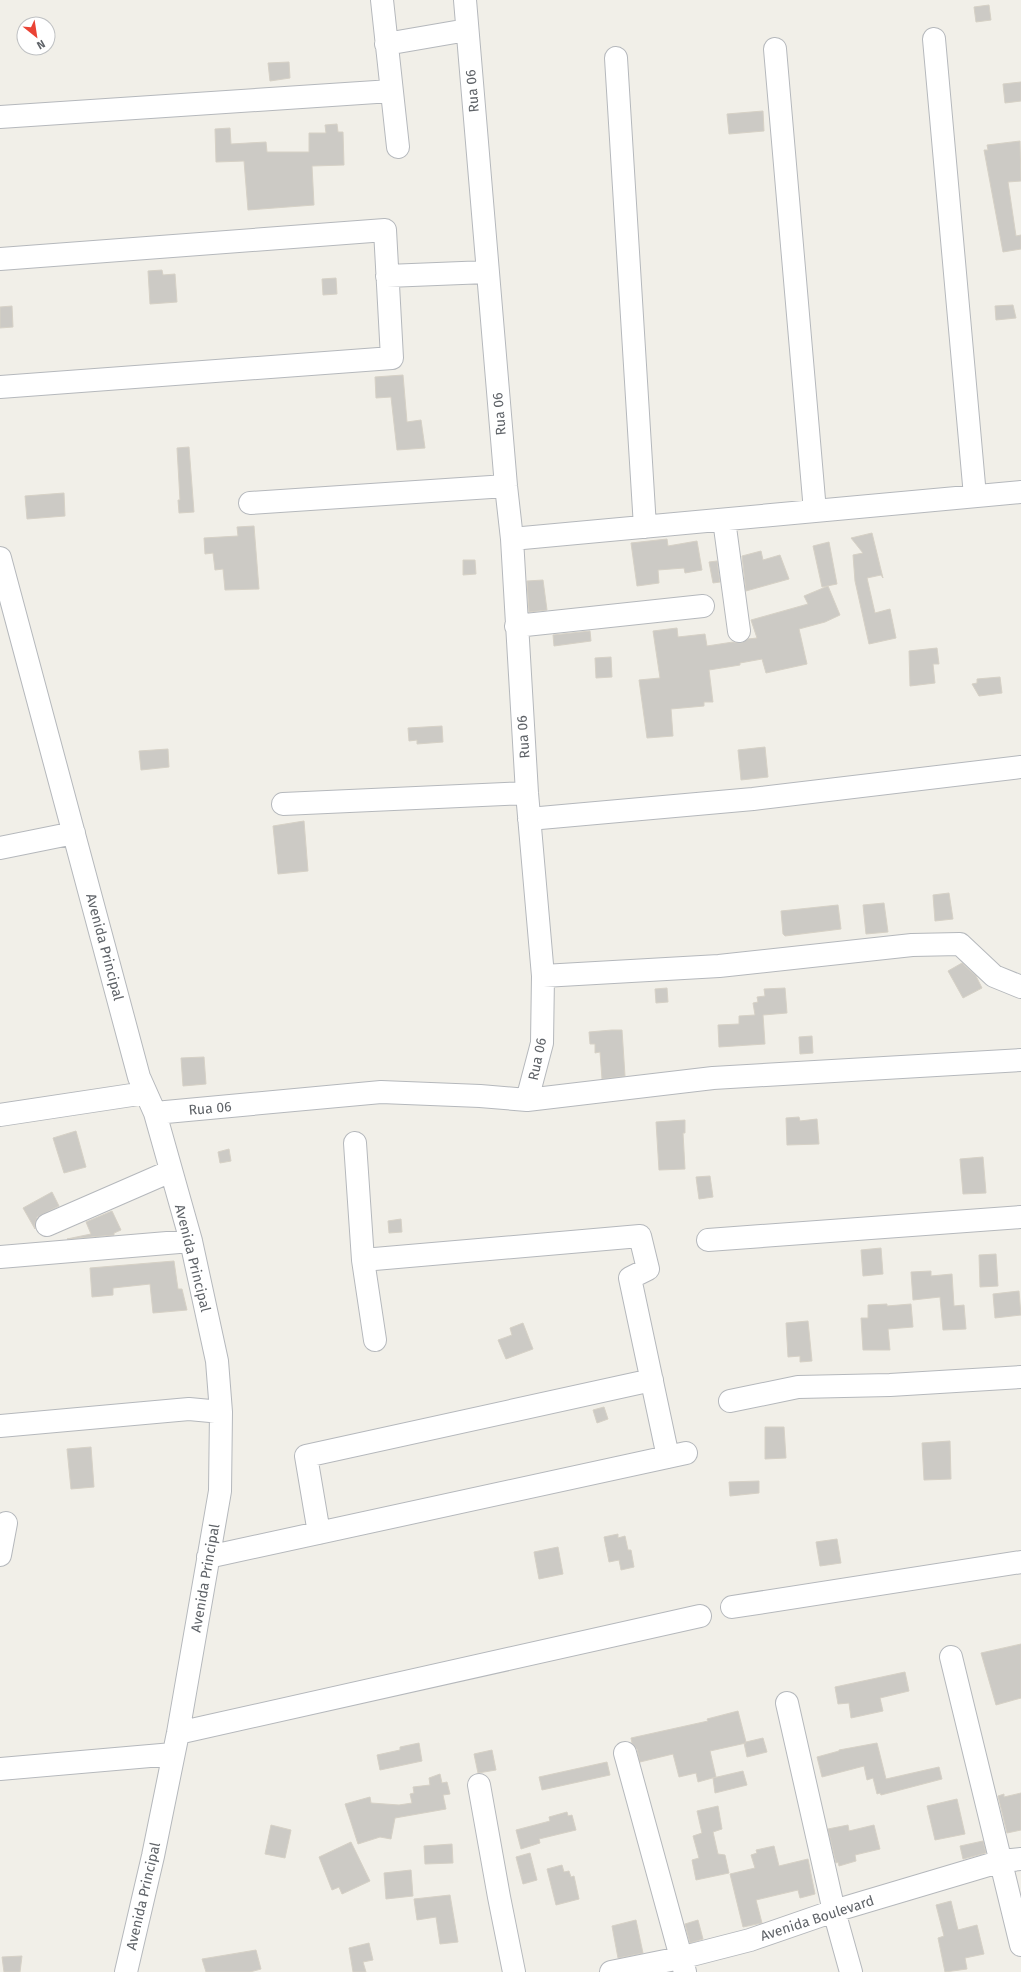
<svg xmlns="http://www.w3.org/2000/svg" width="1021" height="1972" font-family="'Fira Sans',sans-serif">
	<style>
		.building { fill: #cccac5; stroke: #d6d1c6 }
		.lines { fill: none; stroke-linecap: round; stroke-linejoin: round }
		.minor-casing { stroke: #b5b8bc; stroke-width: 24 }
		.minor { stroke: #fff; stroke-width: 22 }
		.labels { text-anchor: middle; stroke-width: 3; stroke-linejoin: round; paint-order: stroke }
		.street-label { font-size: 14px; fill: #5f6368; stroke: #fff }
	</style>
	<rect width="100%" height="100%" fill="#f1efe8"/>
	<path class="building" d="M989,5L991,20L976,22L974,7Z
		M289,62L290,78L270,81L268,63Z
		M1021,82V101L1005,103L1003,84Z
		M763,111L764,131L729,134L727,114Z
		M337,124L338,132H343L344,165L312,166L314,205L248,210L244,161L216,162L215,129L230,128L231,144L266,142L267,152H309V133H326L325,125Z
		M1020,141L1021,181L1008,182L1016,236L1021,235V249L1003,252L984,150H988L987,145Z
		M162,270L163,275L175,274L177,302L150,304L148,271Z
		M336,278L337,294L323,295L322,279Z
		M1013,305L1016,318L996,320L995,306Z
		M12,306L13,327L0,328V307Z
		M403,375L407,422L421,420L425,448L397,450L391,397L376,398L375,377Z
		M189,447L194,512L179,513L178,500H180L177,448Z
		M64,493L65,516L27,519L25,496Z
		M254,526L259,589L225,590L223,569L215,570L213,553L205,554L204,538L238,536L237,527Z
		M872,533L883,578L881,575L867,578L875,613L890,609L896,638L869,644L855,581L853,555L863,553L851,538Z
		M667,539L668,546L697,541L702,570L685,573L684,568L658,570L659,583L637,586L631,543Z
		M829,542L837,584L822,587L813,546Z
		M761,551L763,560L780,555L789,579L746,591L742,556Z
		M463,560H475L476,574L463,575Z
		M717,561L720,582L713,583L709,562Z
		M543,580L547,610L529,612L527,581Z
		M828,586L840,615L825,622L799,629L807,664L766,673L762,659L740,663V665L709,670L713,702H704V706L671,709L673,736L647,738L639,680L660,678L653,631L677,628L678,637L705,634L707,646L733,642L741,643L748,639L757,638L751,620L808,604L804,596Z
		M590,631L591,641L554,646L553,635Z
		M937,648L939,664H933L935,683L910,686L909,651Z
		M611,657L612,677L596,678L595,658Z
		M1000,677L1002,693L979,696L972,684L977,683V679Z
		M442,726L443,742L417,744V740L409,741L408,728Z
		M765,747L768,777L741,780L738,750Z
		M168,749L169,767L141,770L139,751Z
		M304,821L308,871L278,874L273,826Z
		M949,893L953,919L935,921L933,895Z
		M884,903L888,932L866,934L863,905Z
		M838,905L841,929L785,936L783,934L781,911Z
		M962,963L976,976L982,988L963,998L948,971Z
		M667,988L668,1002L656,1003L655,989Z
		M785,988L787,1013L763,1015L765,1044L719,1047L718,1025L739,1024V1016L755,1015L753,1003L758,1002L757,997L765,996L764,989Z
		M612,1030H622L625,1076L602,1079L600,1052L595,1053V1044H590L589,1032Z
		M812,1036L813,1053L800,1054L799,1037Z
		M204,1057L206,1084L183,1086L181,1058Z
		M799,1117L800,1121L817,1119L819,1144L787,1145L786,1118Z
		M685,1120V1133H683L685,1169L659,1170L656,1122Z
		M76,1131L86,1167L64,1173L53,1138Z
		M229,1149L231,1161L220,1163L218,1152Z
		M983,1157L986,1193L963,1194L960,1159Z
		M710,1176L713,1197L699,1199L696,1177Z
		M52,1192L59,1206L37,1217L35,1223V1229L23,1208Z
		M112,1211L121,1230L114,1233V1235L67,1239L91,1234L86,1222Z
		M401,1219L402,1232L389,1233L388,1221Z
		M881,1248L883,1274L863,1276L861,1250Z
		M996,1254L998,1286L980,1287L979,1255Z
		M174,1261L178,1289H182L187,1310L153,1313L150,1284L113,1288V1295L92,1297L90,1268Z
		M931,1271V1276L952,1274L954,1306L964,1305L966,1329L943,1330L940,1297L913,1300L911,1272Z
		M1019,1291L1021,1315L995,1318L993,1294Z
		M887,1304V1306L911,1304L913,1327L888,1329L890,1350H863L861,1318H868V1305Z
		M808,1321L812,1361L800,1362V1356L788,1357L786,1323Z
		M523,1323L533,1349L506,1359L498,1340L512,1335L510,1328Z
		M604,1407L608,1419L597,1423L593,1410Z
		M765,1427H784L786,1458L765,1459Z
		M950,1441L951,1479L924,1480L922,1443Z
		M91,1447L94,1487L71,1489L67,1449Z
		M759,1481V1493L730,1496L729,1482Z
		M618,1534V1538L625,1536L628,1550H631L634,1567L621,1570L619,1560L609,1562L604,1537Z
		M837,1539L841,1563L820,1566L816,1542Z
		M558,1547L563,1574L539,1579L534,1552Z
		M1021,1644V1698L996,1705L981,1653Z
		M905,1672L909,1691L880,1698L883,1711L851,1718L849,1703L838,1704L835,1687Z
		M738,1711L746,1742L763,1738L767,1752L747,1757L744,1743H746L710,1751L716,1777L698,1782L696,1773L679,1777L673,1754L640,1762L637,1749L632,1743L631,1738L708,1721L707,1719Z
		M419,1743L422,1761L380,1770L377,1755L400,1750V1747Z
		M877,1743L886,1779L939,1767L942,1779L881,1795L880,1793L877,1794L873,1778L867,1780L864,1766L822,1777L817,1757L839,1751V1750Z
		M492,1750L496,1770L478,1773L474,1754Z
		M607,1762L610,1775L542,1790L539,1777Z
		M743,1771L747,1785L715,1793L713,1778Z
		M440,1774L442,1783L447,1782L450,1794L443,1795L446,1809L395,1818L391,1839L380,1837L358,1844L345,1804L370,1797L371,1803L399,1805L412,1803L410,1794L414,1793L413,1787L430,1785L429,1778Z
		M1021,1793V1830L1007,1833L998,1796L1004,1794V1797Z
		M957,1799L965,1834L935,1840L927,1806Z
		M718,1806L722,1829L713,1832L718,1854L725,1855L729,1873L696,1880L692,1860L699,1858L693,1836L702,1833L697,1811Z
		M567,1812L568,1816L572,1815L576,1830L539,1839L540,1843L521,1849L516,1830L550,1821L549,1817Z
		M271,1825L291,1830L285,1858L265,1854Z
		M848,1825L849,1831L874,1825L880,1849L855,1855L856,1861L839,1866L838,1862L836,1863L828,1829Z
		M983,1841L986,1853L963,1859L960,1846Z
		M351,1842L370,1881L342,1894L339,1887L332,1890L319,1857Z
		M452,1844L453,1863L425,1864L424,1846Z
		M774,1846L779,1866L808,1859L815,1894L800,1898L798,1890L756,1900L762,1923L743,1927L730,1874L755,1868L751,1855L757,1853L756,1850Z
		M530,1853L537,1880L523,1884L516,1857Z
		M562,1865L564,1872L569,1871L571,1877L574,1876L579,1899L556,1905L547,1869Z
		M411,1870L413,1896L386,1899L384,1873Z
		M450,1895L458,1942L440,1944L436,1917L417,1920L414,1899Z
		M951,1901L958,1930L977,1925L984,1954L965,1958L967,1969L945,1972L938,1938L944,1936L936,1905Z
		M636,1920L643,1953L618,1958L612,1926Z
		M698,1920L703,1939L690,1943L685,1924Z
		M369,1943L373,1960L363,1962L366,1972H353L349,1948Z
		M256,1950L261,1969L250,1972H206L202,1959Z
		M22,1956L20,1972H4L2,1957Z"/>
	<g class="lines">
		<g class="minor-casing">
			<path id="minor" d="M382,0L398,147
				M934,39L975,496
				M386,44L467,30
				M775,49L815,511
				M616,58L645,527
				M0,117L391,91
				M0,259L385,230L392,358L0,387
				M387,276L487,272
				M250,503L506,486
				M724,520L739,631
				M512,539L1021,492
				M0,558L139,1077L155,1113L191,1241L217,1361L221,1412L220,1491L178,1733L153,1856L126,1972
				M516,626L703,606
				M283,804L527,793
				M529,819L753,799L1021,767
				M0,848L74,833
				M543,976L719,966L912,945L960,944L994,976L1021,987
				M527,1100L713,1078L1021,1060
				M155,1113L381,1092L480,1096L527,1100L542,1043L543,976L527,793L512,539L506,486L465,0
				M0,1115L145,1093
				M355,1143L363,1260L375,1340
				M47,1225L171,1171
				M708,1240L1021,1217
				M0,1257L191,1241
				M363,1260L640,1236L648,1269L630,1278L668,1457
				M730,1401L798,1387L890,1385L1021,1377
				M0,1426L189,1409L221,1412
				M319,1533L306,1456L652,1380
				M0,1555L6,1523
				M208,1557L686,1453
				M732,1607L1021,1562
				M951,1657L1021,1945
				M787,1703L834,1911L851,1972
				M178,1733L700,1616
				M625,1753L685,1972
				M0,1769L173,1754
				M479,1785L499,1897L514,1972
				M611,1972L680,1958L750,1940L834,1911L1002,1861L1021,1859"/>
		</g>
		<use href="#minor" class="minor"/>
	</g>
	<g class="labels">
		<g class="street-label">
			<text transform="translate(472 91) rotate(-95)" y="5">Rua 06</text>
			<text transform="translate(499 414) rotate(-95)" y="5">Rua 06</text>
			<text transform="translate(523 737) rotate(-94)" y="5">Rua 06</text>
			<text transform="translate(105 947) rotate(75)" y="5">Avenida Principal</text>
			<text transform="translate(537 1059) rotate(-78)" y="5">Rua 06</text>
			<text transform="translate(210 1108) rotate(-5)" y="5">Rua 06</text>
			<text transform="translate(193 1258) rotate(76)" y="5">Avenida Principal</text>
			<text transform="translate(205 1578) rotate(-80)" y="5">Avenida Principal</text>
			<text transform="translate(143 1896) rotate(-77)" y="5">Avenida Principal</text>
			<text transform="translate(817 1918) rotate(-18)" y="5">Avenida Boulevard</text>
		</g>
	</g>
	<g transform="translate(36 36) rotate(150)"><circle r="19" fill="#ffffff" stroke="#bfc1c3"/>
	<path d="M0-3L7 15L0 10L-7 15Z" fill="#ea4335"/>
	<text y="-6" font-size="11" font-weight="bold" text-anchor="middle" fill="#5f6368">N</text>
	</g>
</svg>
